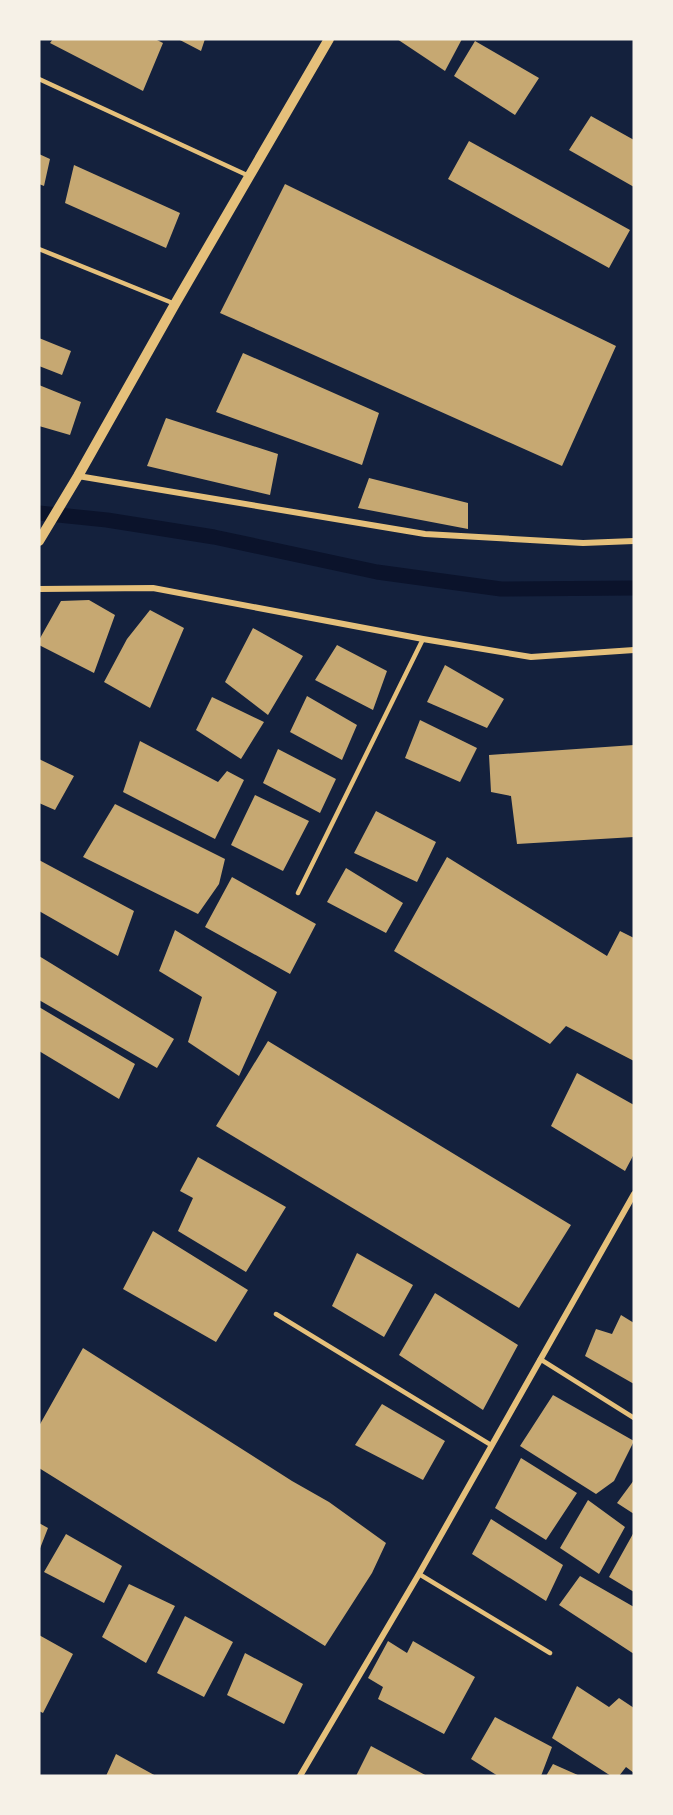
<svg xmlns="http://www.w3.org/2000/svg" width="673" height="1815" font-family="'Roboto Condensed',sans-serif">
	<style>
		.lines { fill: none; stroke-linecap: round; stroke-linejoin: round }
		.stream { stroke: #0b132b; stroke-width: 15 }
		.building { fill: #c6a872 }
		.service { stroke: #e5c07b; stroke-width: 4.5 }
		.minor { stroke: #e5c07b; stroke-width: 6 }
		.tertiary { stroke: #e5c07b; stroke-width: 10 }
	</style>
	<rect width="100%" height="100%" fill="#14213d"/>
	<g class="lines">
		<path class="stream" d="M39,513L107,520L214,537L377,572L501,589L634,588"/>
	</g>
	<path class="building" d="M53,39H155L163,43L143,91L50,43Z
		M178,39H205L201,51Z
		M397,39H462L445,71Z
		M475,41L539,78L515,115L454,76Z
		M591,116L634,140V187L569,150Z
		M469,141L630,230L609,268L448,179Z
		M39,154L50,159L44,186L39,184Z
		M74,165L180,213L166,248L65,203Z
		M285,184L616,346L562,466L220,313Z
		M39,338L71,351L62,375L39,366Z
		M243,353L379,413L362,465L216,412Z
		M39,385L81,402L70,435L39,426Z
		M166,418L278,454L270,495L147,466Z
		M369,478L468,503V529L358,508Z
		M89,600L115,615L94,673L39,645V640L61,601Z
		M150,610L184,628L150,708L104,682L127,639Z
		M253,628L303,656L268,715L225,682Z
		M337,645L387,671L373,710L315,680Z
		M445,665L504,699L487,728L427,702Z
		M307,696L357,725L342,760L290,732Z
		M212,697L264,722L241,759L196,730Z
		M420,720L477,748L460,782L405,758Z
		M140,741L218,782L227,771L244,780L215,839L123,792Z
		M634,745V837L517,844L511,796L491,792L489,755Z
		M278,749L336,779L320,813L263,783Z
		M39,759L74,776L55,810L39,803Z
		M255,795L309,821L283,871L231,845Z
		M115,804L225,859L219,884L198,914L83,857Z
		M376,811L436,842L417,882L354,853Z
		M447,857L607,956L620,931L634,938V1061L566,1026L550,1044L394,951Z
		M39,860L134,911L118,956L39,911Z
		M346,868L403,903L386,933L327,902Z
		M232,877L316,924L290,974L205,927Z
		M175,930L277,992L239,1076L188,1042L202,997L159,971Z
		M39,956L174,1039L157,1068L39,1000Z
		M39,1007L135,1064L119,1099L39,1051Z
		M268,1041L571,1225L519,1308L216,1126Z
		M577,1073L634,1105V1154L625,1171L551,1126Z
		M198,1157L286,1207L246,1272L178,1231L193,1198L180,1191Z
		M153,1231L248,1290L216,1342L123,1289Z
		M357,1253L413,1285L384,1337L332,1306Z
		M435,1293L518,1345L483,1410L399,1355Z
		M621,1315L634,1323V1384L585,1356L596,1329L612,1334Z
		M83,1348L292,1481L329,1502L386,1543L372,1573L325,1646L39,1468V1426Z
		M553,1395L634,1441L614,1481L596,1494L520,1446Z
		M382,1404L445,1441L423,1480L355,1445Z
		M521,1458L577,1493L546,1540L495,1508Z
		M634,1480V1514L617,1503Z
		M588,1500L625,1527L599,1574L560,1548Z
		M491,1519L563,1565L546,1601L472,1554Z
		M39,1523L48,1528L39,1551Z
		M634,1532V1592L609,1577Z
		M66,1534L122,1566L104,1603L44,1572Z
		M580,1576L634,1607V1654L559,1605Z
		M129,1584L175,1606L146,1663L102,1637Z
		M185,1616L233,1642L204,1697L157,1673Z
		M39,1635L73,1654L43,1713L39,1711Z
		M388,1641L407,1653L413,1641L475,1677L444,1734L378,1699L383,1687L368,1678Z
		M245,1653L303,1684L284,1724L227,1695Z
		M577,1686L609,1707L619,1698L634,1708V1773L626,1767L619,1776H611L552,1738Z
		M495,1717L552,1747L541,1776H498L471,1759Z
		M371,1746L427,1776H356Z
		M116,1754L156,1776H106Z
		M553,1764L580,1776H546Z"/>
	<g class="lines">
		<path class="service" d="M39,79L249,176
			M39,249L175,304
			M298,893L423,639
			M276,1314L491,1445
			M540,1359L634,1418
			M419,1574L550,1653"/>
		<path class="minor" d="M78,476L425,534L583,543L634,541
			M39,589L153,588L423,639L531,657L634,650
			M300,1776L419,1574L634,1194"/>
		<path class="tertiary" d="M39,541L78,476L175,304L329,39"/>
	</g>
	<rect width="673" height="1815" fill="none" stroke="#f6f1e7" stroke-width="81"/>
</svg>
